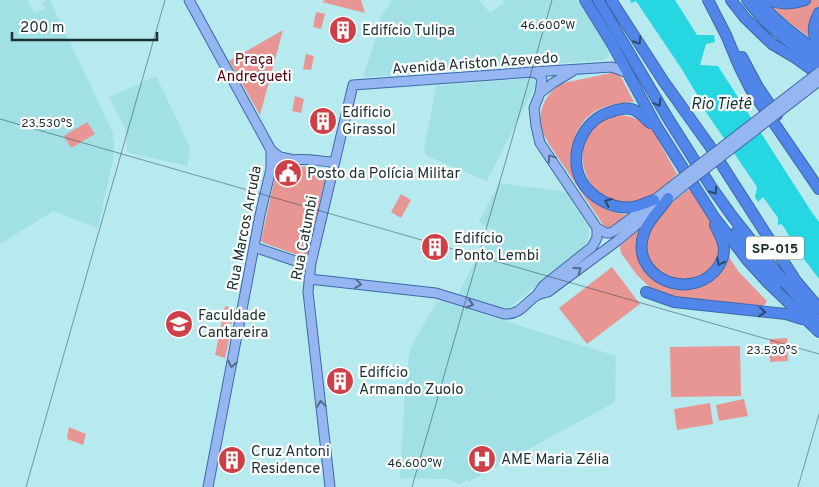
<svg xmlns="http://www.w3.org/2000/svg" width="819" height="487" font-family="Overpass,sans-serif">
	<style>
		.built { fill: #a1e0e5 }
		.green { fill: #e89694 }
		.water { fill: #26d6e1 }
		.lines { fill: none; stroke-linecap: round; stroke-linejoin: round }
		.major-casing { stroke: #3d68a9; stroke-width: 11 }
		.highway-casing { stroke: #3d68a9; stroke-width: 12 }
		.major { stroke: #96b6f2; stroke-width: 9 }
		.highway { stroke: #5086ea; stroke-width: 10 }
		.major-bridge-casing { stroke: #3d68a9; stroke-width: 11; stroke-linecap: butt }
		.major-bridge { stroke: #96b6f2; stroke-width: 9 }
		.oneway { stroke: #2b4a68 }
		.oneway2 { stroke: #526c88 }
		.ticks { fill: none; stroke: #1b3031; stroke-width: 1; stroke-opacity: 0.45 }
		.labels { text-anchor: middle; stroke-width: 4.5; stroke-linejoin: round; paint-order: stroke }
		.shield { fill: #fff; stroke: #5f6e6f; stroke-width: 1 }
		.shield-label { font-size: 14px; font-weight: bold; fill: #1b3031 }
		.poi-label { font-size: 15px; fill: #1b3031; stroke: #fff; text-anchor: start }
		.park-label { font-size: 15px; fill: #56000e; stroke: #fff }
		.street-label { font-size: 15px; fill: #1b3031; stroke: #fff }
		.water-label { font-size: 16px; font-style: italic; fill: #16373a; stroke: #fff }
		.ticks-label { font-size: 12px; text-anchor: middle; fill: #1b3031; stroke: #fff; stroke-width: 4.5; stroke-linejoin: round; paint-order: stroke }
	</style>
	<rect width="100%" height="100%" fill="#b6eaee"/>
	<path class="built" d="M0,0H27L35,13L45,8L42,2L47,0H50L113,133L114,143L113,160L98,228L53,211L0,244Z
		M393,0H479L490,13L504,3L502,0H577L608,48L609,52V56L604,60L365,77L363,76L374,44L381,15Z
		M156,76L190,147V152L187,166L127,152V146L125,128L109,97Z
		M532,78L537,82L535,87L487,181L427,156L424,151L436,86Z
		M499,183L566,192L589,227V235L586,244L507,310L458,295L491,229L479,222Z
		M441,301L616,356L615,402L468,482L467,480L459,484L450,479L400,478L406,379L410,349L436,303Z"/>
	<path class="green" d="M325,0H361L365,13L322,2Z
		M765,0L799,4L810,0H819V45C801,30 780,18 765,0Z
		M316,12L325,14L321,29L313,27Z
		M283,30L260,115L229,61Z
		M306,54L314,56L311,70L303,69Z
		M611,73L617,74L621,77L634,102C631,102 627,102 623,103C612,104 600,107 591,114C582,121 577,130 574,140C560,179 591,212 629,215L609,228L604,226L549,144C547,140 544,135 542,130C536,112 547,91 563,83Z
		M295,96L304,99L301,113L292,111Z
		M619,115C633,116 643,121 653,131L677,174C668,182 655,196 644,200C638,202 631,202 625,202C619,201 611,201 606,198C599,195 594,188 590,182C573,154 585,120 619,115Z
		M87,122L95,134L71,148L64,136Z
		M289,165L323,169H326L327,171L307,255L305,256H300L264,243L261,241L275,177L280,169Z
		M689,189L708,218L732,262L739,272L767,301L762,309L677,297L653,290L637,275L621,253L620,246L638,230Z
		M401,194L411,200L401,218L391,212Z
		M612,267L640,304L587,344L559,308Z
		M225,306L235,309L232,324L229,323L227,330L231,331L225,358L215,355Z
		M787,338L788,361L770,362V339Z
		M740,346L741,396L671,397L670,347Z
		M744,399L748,416L719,421L716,405Z
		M710,403L713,424L677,430L674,409Z
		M69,427L86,434L83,445L67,439Z"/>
	<path class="water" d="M631,0H675L697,35H714L715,42L706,44L700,65L718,66L811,211L819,222V279L795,247L784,227L781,224L778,225V218L763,197L758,202L755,197L757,187L706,112L699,98L681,68L636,1L631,3L630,1Z"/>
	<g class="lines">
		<g class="major-casing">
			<path id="major" d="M189,0L271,150L280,157L290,159
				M533,72L539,75L542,79L540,93L534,108L536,126L540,143L597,228L606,233H610L614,231L629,220L677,182
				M540,93L553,83L573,71
				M271,169C286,154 314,161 334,162
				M254,247L310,266
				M309,279L436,293L504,314C520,315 524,304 536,296C539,294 544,293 548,292L617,241L682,187
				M537,295L543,286L592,247L597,238V228
				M208,487L260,215L271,169V150
				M330,487L308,292L311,263L353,85L533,72L612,67L628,73"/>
		</g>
		<g class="highway-casing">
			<path id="highway" d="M585,0L611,42L657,127L714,217L748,261L767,282L819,332
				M598,0L669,120L712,188L732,216L778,274L819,322
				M611,0L664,82L709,145L796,281L819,308
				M708,0L726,35L739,66L750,88L819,189
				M731,0L745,18L772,44L794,57L819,75
				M747,0C766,26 793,45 819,64
				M757,0C775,20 796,37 819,52
				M769,0C782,5 792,4 805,0
				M819,13C812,26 812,34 819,46
				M742,57L758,87L777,115
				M650,123C635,108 631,105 610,112C583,120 568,154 581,180C591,198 613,210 633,207C640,206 647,202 654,200
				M668,198C660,210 648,220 644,233C629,275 686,302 715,271C720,265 724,258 724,250C724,241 719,233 715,225
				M737,231L757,260L777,283
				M646,292L674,302L786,314L802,319"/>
		</g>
		<use href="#major" class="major"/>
		<use href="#highway" class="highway"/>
		<g class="major-bridge-casing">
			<path id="major-bridge" d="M677,182L819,72
				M682,187L819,81"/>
		</g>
		<use href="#major-bridge" class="major-bridge"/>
	</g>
	<defs><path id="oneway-chevron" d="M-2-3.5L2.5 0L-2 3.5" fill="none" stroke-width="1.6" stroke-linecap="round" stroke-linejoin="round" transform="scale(1.25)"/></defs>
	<g class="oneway">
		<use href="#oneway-chevron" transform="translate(638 41) rotate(58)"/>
		<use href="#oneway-chevron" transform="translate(658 103) rotate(59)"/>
		<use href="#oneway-chevron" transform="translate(714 191) rotate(55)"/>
		<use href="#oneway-chevron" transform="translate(608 202) rotate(-156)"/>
		<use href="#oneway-chevron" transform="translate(720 262) rotate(117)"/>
		<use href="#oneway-chevron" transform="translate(762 312) rotate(6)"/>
	</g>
	<g class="oneway2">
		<use href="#oneway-chevron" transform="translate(551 158) rotate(-124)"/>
		<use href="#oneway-chevron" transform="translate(578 270) rotate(-36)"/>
		<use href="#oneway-chevron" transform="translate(358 284) rotate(7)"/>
		<use href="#oneway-chevron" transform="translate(470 304) rotate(17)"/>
		<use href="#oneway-chevron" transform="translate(232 364) rotate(101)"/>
		<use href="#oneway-chevron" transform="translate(321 404) rotate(-96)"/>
	</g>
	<path class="ticks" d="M0,119L819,354M26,487L165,0M412,487L552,0M798,487L819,414"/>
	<defs>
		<g id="building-disc" transform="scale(1.4375)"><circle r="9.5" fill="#cf3f47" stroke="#fff"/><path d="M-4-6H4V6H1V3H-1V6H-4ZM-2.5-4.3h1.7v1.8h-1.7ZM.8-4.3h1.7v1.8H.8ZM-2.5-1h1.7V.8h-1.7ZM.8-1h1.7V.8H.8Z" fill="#fff"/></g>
		<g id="civic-disc" transform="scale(1.4375)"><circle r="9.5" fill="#cf3f47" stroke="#fff"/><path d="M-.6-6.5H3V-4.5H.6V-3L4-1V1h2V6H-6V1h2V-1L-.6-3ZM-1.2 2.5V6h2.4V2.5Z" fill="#fff"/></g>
		<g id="university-disc" transform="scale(1.4375)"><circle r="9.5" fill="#cf3f47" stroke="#fff"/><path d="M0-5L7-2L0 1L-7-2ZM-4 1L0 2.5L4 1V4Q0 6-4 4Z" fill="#fff"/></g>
		<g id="hospital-disc" transform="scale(1.4375)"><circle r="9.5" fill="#cf3f47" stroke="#fff"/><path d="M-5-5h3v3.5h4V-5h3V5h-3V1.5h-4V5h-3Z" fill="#fff"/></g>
	</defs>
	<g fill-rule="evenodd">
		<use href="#building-disc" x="343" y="30"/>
		<use href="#building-disc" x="323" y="121"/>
		<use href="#civic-disc" x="288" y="173"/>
		<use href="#building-disc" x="435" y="247"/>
		<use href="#university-disc" x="179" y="324"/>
		<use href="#building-disc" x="340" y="381"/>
		<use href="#hospital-disc" x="482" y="459"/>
		<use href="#building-disc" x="232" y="460"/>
	</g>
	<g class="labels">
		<rect class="shield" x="746" y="236.5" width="58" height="23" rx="4"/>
		<g class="shield-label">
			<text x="775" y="253">SP-015</text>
		</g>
		<g class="poi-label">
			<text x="362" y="35">Edifício Tulipa</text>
			<text x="342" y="117">Edificio<tspan x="342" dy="17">Girassol</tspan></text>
			<text x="307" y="178">Posto da Polícia Militar</text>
			<text x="454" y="243">Edifício<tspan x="454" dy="17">Ponto Lembi</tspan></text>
			<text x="198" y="320">Faculdade<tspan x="198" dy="17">Cantareira</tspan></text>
			<text x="359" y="377">Edifício<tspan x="359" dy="17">Armando Zuolo</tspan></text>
			<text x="251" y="456">Cruz Antoni<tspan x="251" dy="17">Residence</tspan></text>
			<text x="501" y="464">AME Maria Zélia</text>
		</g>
		<g class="park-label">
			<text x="254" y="64">Praça<tspan x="254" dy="17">Andregueti</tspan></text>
		</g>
		<g class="street-label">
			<text transform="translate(475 63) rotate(-4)" y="5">Avenida Ariston Azevedo</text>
			<text transform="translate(244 228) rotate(-79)" y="5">Rua Marcos Arruda</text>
			<text transform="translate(304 238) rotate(-79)" y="5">Rua Catumbi</text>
		</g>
		<g class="water-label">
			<text x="721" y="109">Rio Tietê</text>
		</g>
	</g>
	<g class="ticks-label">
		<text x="548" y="29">46.600°W</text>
		<text x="47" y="127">23.530°S</text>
		<text x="772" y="354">23.530°S</text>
		<text x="415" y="467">46.600°W</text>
	</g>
	<path d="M12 32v8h145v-8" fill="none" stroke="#1b3031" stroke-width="2.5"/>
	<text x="20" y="32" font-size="15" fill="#1b3031" stroke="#ffffff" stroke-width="4" paint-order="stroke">200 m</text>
</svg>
